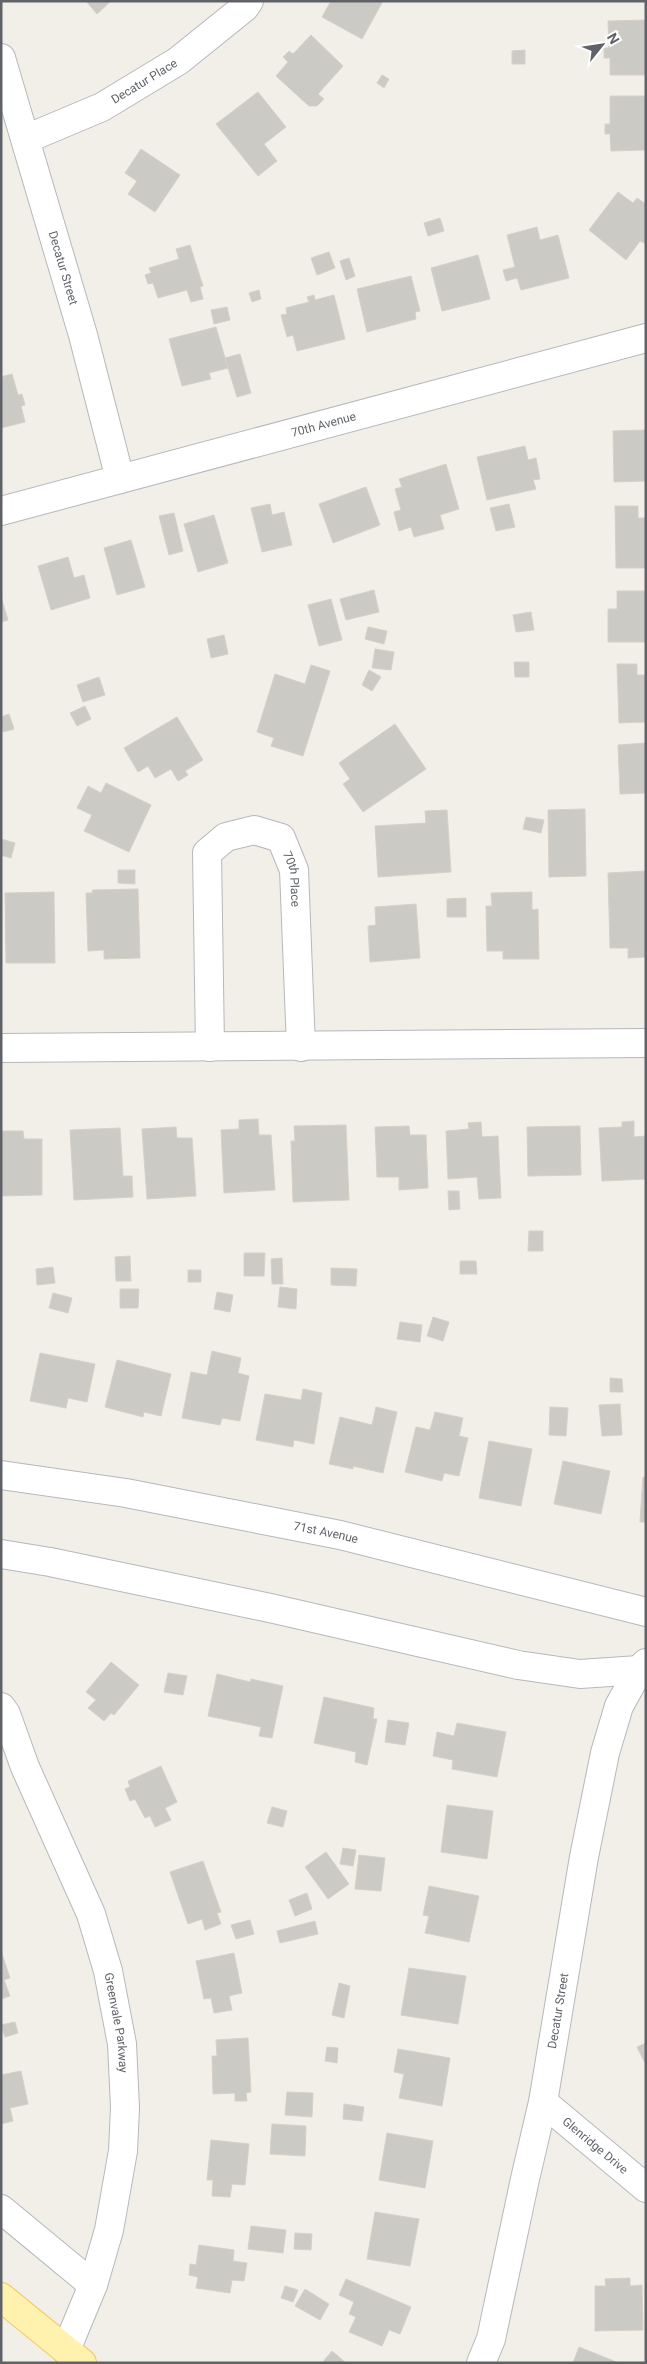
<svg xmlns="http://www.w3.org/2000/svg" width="647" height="2364" font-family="Roboto,sans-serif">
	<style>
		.building { fill: #cccac5; stroke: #d6d1c6 }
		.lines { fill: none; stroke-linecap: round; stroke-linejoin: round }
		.minor-casing { stroke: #b5b8bc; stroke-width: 30 }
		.major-casing { stroke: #f2c960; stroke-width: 30 }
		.minor { stroke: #fff; stroke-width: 28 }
		.major { stroke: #fff2af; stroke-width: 28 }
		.labels { text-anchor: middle; stroke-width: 4; stroke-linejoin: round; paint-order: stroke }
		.street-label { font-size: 12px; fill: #5f6368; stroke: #fff }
	</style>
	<rect width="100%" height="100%" fill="#f1efe8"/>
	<path class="building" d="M86,1H111L97,14Z
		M331,1H383L362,39L322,17Z
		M646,20V75H610V58H604V48H609L608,21Z
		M311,35L343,66L318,94L324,99L317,106H309L276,76L288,62L283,57L289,51L293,54Z
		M525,50V64H512V51Z
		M382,75L389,79L384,88L377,83Z
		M258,92L286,127L264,144L277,161L258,176L216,124Z
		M610,96H646V150L611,151L610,134H605V124H610Z
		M141,149L180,175L155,212L128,194L137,181L125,173Z
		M618,192L633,203L637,198L646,204V244L640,241L626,260L589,230Z
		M440,218L444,231L428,236L424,223Z
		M537,227L540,240L558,235L569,278L521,290L517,278L506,281L503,270L515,267L507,235Z
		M190,245L203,286L200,287L203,299L191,302L187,290L158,298L153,283L148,284L145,275L151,273L149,268L179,259L176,249Z
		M329,252L335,268L317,275L311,258Z
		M478,255L490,299L442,311L431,268Z
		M349,258L355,276L346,280L340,261Z
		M411,276L420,311L415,312L416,319L367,332L357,289Z
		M259,290L261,299L252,302L249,293Z
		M314,295L315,300L334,295L345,339L297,351L293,335L287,337L281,315L287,314L286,308L309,302L307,297Z
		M227,307L230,320L214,324L211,310Z
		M216,327L228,368L209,373L211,379L182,386L169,339Z
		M240,354L251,393L237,397L225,358Z
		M12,374L18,395L22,394L25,405L21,406L25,422L1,428V377Z
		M646,430V481L614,482L613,431Z
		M525,446L528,460L536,458L540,479L533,480L536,489L487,500L477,457Z
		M446,464L459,509L440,515L444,529L414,537L411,527L399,531L394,512L401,510L395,489L402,487L399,479Z
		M366,487L380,525L333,543L319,504Z
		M270,504L272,515L284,512L292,545L262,552L251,508Z
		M509,504L515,527L496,531L490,508Z
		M615,506H638V518H646V568H616Z
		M174,513L183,551L169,555L159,516Z
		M214,515L228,563L198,572L184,524Z
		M131,540L145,587L117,595L104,548Z
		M68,557L74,578L84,575L90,598L51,610L38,566Z
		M374,590L379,612L346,620L340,599Z
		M617,591H646V642H608V609H617Z
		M1,597L8,620L1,622Z
		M331,599L342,640L319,646L308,605Z
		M531,612L534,630L516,632L513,615Z
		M368,627L387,631L384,644L365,639Z
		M224,635L228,654L211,658L207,639Z
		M375,649L394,652L391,670L372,668Z
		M514,662H529V677H515Z
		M617,664H637V675H646V722L619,723Z
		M311,665L330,671L303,756L271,746L274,738L257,732L275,674L305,684Z
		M369,670L381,677L372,691L362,685Z
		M99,677L105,695L83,702L77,685Z
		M85,706L91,719L77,726L70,713Z
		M9,714L14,729L3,732L1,717Z
		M177,717L203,760L185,771L188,775L178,781L171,769L155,778L148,766L138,772L124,748Z
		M395,724L426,769L363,812L343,784L350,779L339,763Z
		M646,743V793L620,794L618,745Z
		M106,783L151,805L129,852L84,831L92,815L77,808L88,786L101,793Z
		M585,809L586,876L549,877L548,810Z
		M447,810L451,872L378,877L375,826L426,823L425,811Z
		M526,817L544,820L541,833L523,829Z
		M1,839L15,843L11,858L1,855Z
		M118,870H135V884L118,883Z
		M646,871V957L628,958V948H610L608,873Z
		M138,889L140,958L104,959V950L88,951L86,893H93L92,890Z
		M54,892L55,963H6L5,893Z
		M532,892V910L538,909L539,959H503V951H487L486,906H492L491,893Z
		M466,898V917H447V899Z
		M416,904L420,958L370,962L368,926L376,925L375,907Z
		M258,1119L259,1135H271L275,1190L224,1193L221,1130L239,1129V1120Z
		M634,1121V1137L646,1136V1179L602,1181L599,1128L622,1127V1122Z
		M481,1122L482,1137L498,1136L501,1198L479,1199L477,1177L448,1179L446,1131L469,1129L468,1123Z
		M346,1125L349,1200L293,1202L291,1141H295L294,1126Z
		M409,1126L410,1135H426L428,1188L399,1190V1177H377L375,1127Z
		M580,1126L581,1175L528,1176L527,1127Z
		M176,1127L177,1138H192L196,1196L147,1199L142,1129Z
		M120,1128L123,1176H132L133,1197L74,1200L70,1130Z
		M1,1131H23L24,1139H42V1195L1,1196Z
		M448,1191H459L460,1209L449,1210Z
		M529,1231H543V1251H528Z
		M244,1253H265L264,1276H244Z
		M130,1256L131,1281H116L115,1257Z
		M282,1258L283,1284H272L271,1259Z
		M460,1261H476L477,1274H460Z
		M53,1267L55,1283L37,1285L36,1269Z
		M331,1268L357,1269L356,1286L331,1285Z
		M188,1270H201V1282H188Z
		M280,1287L297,1289L296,1309L278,1307Z
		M120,1289H139L138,1308H120Z
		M217,1292L233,1295L230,1312L214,1309Z
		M53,1293L72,1298L68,1313L49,1308Z
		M433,1317L449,1322L443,1341L427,1336Z
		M400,1322L422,1325L420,1342L397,1339Z
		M212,1351L241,1358L238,1373L249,1376L240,1421L222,1418L220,1425L182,1418L191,1372L207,1375Z
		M40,1353L95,1364L87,1402L68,1398L66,1408L30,1401Z
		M117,1360L171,1374L161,1416L144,1412L143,1417L105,1407Z
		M610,1378L622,1379L623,1392H610Z
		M303,1389L322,1393L314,1444L294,1440L293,1447L256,1440L265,1394L301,1400Z
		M620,1404L622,1435L602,1436L599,1405Z
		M376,1407L397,1412L383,1473L353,1466V1469L329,1464L340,1417L372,1425Z
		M550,1407L568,1408L566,1436L549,1435Z
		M435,1412L463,1418L459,1436L468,1438L459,1476L444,1473L442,1481L405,1472L416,1427L430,1430Z
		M489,1441L532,1449L521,1506L479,1498Z
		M563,1461L610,1471L601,1514L554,1504Z
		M643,1477L646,1478V1522H640Z
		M111,1662L139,1685L114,1715L111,1713L104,1721L88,1708L96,1700L86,1692Z
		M168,1673L187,1676L183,1695L164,1692Z
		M217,1674L250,1682L251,1679L283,1686L272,1738L259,1736L261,1727L208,1716Z
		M324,1697L374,1708L373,1719H377L367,1765L355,1762L356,1752L314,1743Z
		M388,1720L409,1723L405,1745L385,1742Z
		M457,1723L506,1732L497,1777L452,1769L453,1760L433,1756L437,1732L454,1736Z
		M161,1766L177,1802L165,1808L171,1820L155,1827L150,1816L145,1818L135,1799L130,1801L125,1789L130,1787L128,1781Z
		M447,1805L493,1811L487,1859L441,1852Z
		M272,1807L287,1811L283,1827L267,1823Z
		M343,1848L356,1850L353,1866L340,1864Z
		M326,1852L349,1884L328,1899L305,1867Z
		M359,1855L385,1858L381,1891L355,1889Z
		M203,1861L221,1912L217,1913L221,1924L205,1930L202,1919L188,1924L170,1872Z
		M429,1886L479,1896L469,1942L425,1933L429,1916L423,1915Z
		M307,1893L312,1909L295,1916L289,1900Z
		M250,1920L254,1934L236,1939L231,1925Z
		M315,1921L318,1934L280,1943L277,1931Z
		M1,1951L10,1978L4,1980L10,1996L1,1999Z
		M234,1953L242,1993L229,1996L232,2010L214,2013L211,1998L204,1999L196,1961Z
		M409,1968L466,1976L458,2024L401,2015Z
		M339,1983L350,1986L344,2018L332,2015Z
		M15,2022L18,2033L5,2037L1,2025Z
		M248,2038L251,2092L246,2093L247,2101H235V2093L213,2094L212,2056H217L216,2040Z
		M646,2043V2065L637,2047Z
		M327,2047L338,2048L337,2063L325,2061Z
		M398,2049L450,2058L442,2106L399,2098L404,2074L394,2072Z
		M21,2071L28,2104L10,2108L13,2121L1,2124V2075Z
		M287,2092L313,2093L312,2117L285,2115Z
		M344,2104L364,2107L362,2121L343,2119Z
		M272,2124L306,2126L305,2156L270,2154Z
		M387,2133L433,2141L425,2188L379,2180Z
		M211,2140L249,2144L245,2185L232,2184L230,2197L212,2196L213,2180H207Z
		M375,2212L419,2219L410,2266L367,2259Z
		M251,2226L286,2230L283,2253L248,2249Z
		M295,2233L312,2234L311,2250L294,2249Z
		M199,2245L234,2250L233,2261L247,2263L244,2281L232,2280L230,2293L196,2288L198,2277L189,2275L190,2264L196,2265Z
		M630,2278V2286L642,2285L643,2330L595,2331V2286H606L605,2279Z
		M346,2279L411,2307L400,2334L389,2330L382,2346L349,2332L356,2317L349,2314L354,2302L339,2295Z
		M285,2286L298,2290L293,2302L281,2298Z
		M305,2289L329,2304L320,2320L295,2306Z
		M579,2347L619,2363H573Z
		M332,2351L346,2363H322Z"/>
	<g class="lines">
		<g class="minor-casing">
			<g id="minor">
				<path id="s1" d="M1,58L83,335L120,479"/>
				<path id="s2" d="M26,139L102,107L178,61L245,7L249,1"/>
				<path id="s3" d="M1,511L646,338"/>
				<path id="s4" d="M210,1047L207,853L226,837L254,830L281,838L294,870L301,1047"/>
				<path d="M1,1048L646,1043"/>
				<path id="s5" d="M1,1475L126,1493L340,1535L646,1612"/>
				<path d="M1,1554L50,1562L270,1608L518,1665L580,1674L639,1670"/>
				<path id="s6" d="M1,1707L6,1714L25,1767L91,1914L108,1971L122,2044L125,2107L123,2151L109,2230L93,2285L66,2350"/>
				<path id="s7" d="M543,2102L646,2188"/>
				<path d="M1,2209L93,2285"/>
				<path id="s8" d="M481,2363L491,2339L525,2179L543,2102L584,1857L605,1753L619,1706L639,1670L646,1663"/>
			</g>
		</g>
		<g class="major-casing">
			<path id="major" d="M1,2297L82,2363"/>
		</g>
		<use href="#minor" class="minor"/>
		<use href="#major" class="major"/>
	</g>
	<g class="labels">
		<g class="street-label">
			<text dy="4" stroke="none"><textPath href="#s2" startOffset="132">Decatur Place</textPath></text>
			<text dy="4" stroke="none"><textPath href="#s1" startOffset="219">Decatur Street</textPath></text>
			<text dy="4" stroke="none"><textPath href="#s3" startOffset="334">70th Avenue</textPath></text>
			<text dy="4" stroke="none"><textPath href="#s4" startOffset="319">70th Place</textPath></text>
			<text dy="4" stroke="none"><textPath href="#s5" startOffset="330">71st Avenue</textPath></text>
			<text dy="4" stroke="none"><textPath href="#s8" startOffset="361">Decatur Street</textPath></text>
			<text dy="4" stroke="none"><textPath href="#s6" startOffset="338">Greenvale Parkway</textPath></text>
			<text dy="4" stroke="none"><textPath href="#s7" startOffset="68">Glenridge Drive</textPath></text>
		</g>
	</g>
	<rect width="647" height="2364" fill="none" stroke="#5f6368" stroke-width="5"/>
	<g transform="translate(602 45) rotate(60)" stroke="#ffffff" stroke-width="4" paint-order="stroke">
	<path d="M0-4L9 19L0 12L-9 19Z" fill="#5f6368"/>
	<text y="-8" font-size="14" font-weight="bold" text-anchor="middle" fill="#5f6368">N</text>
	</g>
</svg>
